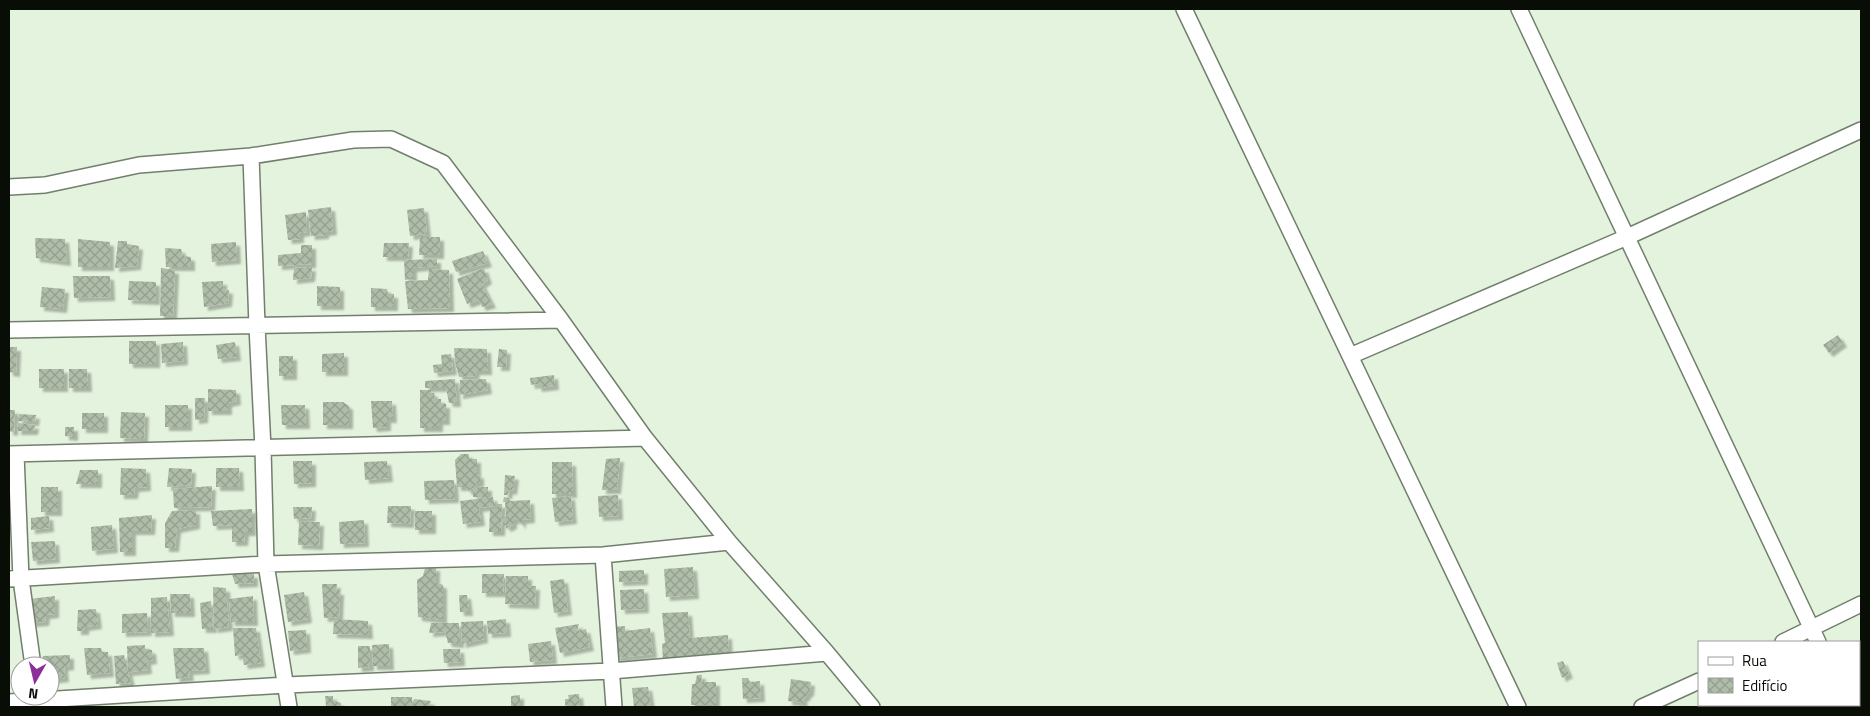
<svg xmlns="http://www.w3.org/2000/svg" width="1870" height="716" font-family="'Titillium Web',sans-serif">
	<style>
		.building { fill: url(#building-cross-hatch); filter: url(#shadow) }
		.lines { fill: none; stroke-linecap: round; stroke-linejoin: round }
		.minor-casing { stroke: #727f6c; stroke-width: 18 }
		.minor { stroke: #fff; stroke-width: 15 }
	</style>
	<defs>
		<pattern id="building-cross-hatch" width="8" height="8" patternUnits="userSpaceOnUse" patternTransform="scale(1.25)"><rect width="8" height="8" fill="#aebca8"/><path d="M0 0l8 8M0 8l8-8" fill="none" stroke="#94a08f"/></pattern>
		<filter id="shadow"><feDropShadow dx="4" dy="4" stdDeviation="1" flood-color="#0004"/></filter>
	</defs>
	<rect width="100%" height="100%" fill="#e4f3dd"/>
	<path class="building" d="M331,207L333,231L325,232V235L311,236L308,210Z
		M424,208L427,234L410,236L407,210Z
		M306,212L307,232L300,233V239L288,240L285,215Z
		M420,237H440V255H419Z
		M35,238L65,239L67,262L36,258Z
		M78,239L110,242V267H78Z
		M118,241H127V244L139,246L137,266L115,268Z
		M236,242L237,260L212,262L211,244Z
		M384,243H409L408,257H383Z
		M301,245H312V264L278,266V255L301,253Z
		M165,248L181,249L183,256L191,257V267H166Z
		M483,251L488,263L456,272L452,261Z
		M437,259V266L413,268V279L405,280L404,260Z
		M312,267L311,278L293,280L294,268Z
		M161,268L175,270L173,316H160Z
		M484,268L488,280L482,284L492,304L482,307L479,300L467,304L457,279Z
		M429,269L449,270L450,308L408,309L405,281L428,280Z
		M73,276H110L111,297L74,298Z
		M129,281L156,282V301L128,300Z
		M223,281V289L229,290L228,303L204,307L202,282Z
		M317,286L340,287V306H317Z
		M42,287L65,289L63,309L40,307Z
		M371,288L387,289L388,294H394V307H371Z
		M1838,335L1843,343L1829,353L1823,345Z
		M129,341H156V364H129Z
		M183,342L184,361L162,363L161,344Z
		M235,342L237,357L218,359L216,345Z
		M9,347H17L16,373L9,372Z
		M454,348L487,349L488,371H476L475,376L459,377L455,362Z
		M499,349L507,350L506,367H497Z
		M344,353V372H322V354Z
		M451,354L453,371L434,373L433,365L442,364L441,355Z
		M279,356H293V376H279Z
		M39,369H64V388H39Z
		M69,369H87L88,388H69Z
		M554,375L555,386L538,388L537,384L531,385L530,378Z
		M455,379L457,403H449L446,388H425V381Z
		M486,379L488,390L459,395L460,380Z
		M208,389L236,390L237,401L228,403V411H208Z
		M420,390H431V393H434V399H441V404H446V421H439V428H420Z
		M195,398H205L204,419L195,420Z
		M371,401H392L393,419H387V427L373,428Z
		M323,402H343L349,406V425H323Z
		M165,405H188V427H165Z
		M281,405H305L306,425H282Z
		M9,410H15L14,432L9,431Z
		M121,412L145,413L144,439L120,438Z
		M82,413H104V429H82Z
		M19,414L36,415L35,422L18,421Z
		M18,423L35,425L34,431H17Z
		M65,427H74V437L65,436Z
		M461,454H469V459H477V475L480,474V483H476L475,487L468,491L466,487H457L455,460Z
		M620,458L617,490H602L606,459Z
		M293,461H312V483L294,484Z
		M387,461L389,478L365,480L364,462Z
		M552,462H572L573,494H552Z
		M121,468L146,469L147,487L135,488L134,495H120Z
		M169,468L192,469L191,485L167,487Z
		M216,468H239L240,487H216Z
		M80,470H98V484H76Z
		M505,475L515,476L513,491L509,490L508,495H504Z
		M454,480L455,499L425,500L424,481Z
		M212,486L211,507L174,508L173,489Z
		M41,487H58V512H41Z
		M479,487H488V498L473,497V490Z
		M618,495L619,516L599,517L598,496Z
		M571,496L573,520L555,522L552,498Z
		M493,497L495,506L479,508L481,522L463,524L460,501Z
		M504,497L509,498L510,501L530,500L531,519L522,520V525L518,520H513V526L511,525L510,527L506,528V525H503L502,517H506L505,502H503Z
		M497,504H502L501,532H489L490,509H497Z
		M388,506H411L410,524L387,523Z
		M293,507H312L311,518L294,519Z
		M252,509V532H245L244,542H232V525L213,526L211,511Z
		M196,510V525L177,529L175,548H165V523L172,511Z
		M415,511H432V530H415Z
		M152,515L151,531H132V552H120L119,518Z
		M49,516L50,528L31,530V518Z
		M364,520L365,543L340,544L339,522Z
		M299,522H320L319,546L298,545Z
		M112,525L114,549L92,551L91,527Z
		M55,541L56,559L33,561L31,542Z
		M436,567V582L443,585V620L418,617L417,580L423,576L425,568Z
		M693,567L695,595L666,597L664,569Z
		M644,570V581L619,582V571Z
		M232,574H254V583L235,584Z
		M482,574H504L503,593H482Z
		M506,576H528V586H536L535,605L505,604Z
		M564,579L568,611L554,613L550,581Z
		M322,584H337L336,591H340L339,617L324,618Z
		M213,587L226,588L229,627L214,629Z
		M644,589L645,609L621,610L620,590Z
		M304,592L308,619L288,622L284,595Z
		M170,594H190L191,613H171Z
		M459,595H467L469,612H460Z
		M55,596V614L46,615L45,622L32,623L29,599Z
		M253,596L254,622H231L229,599Z
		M167,597L170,632L151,633V598Z
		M211,601L213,629H202L200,603Z
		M96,609L98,625L85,627V631H77L78,610Z
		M688,612L690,638L728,635L729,655L663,660L662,644L665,643L662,613Z
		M147,613L148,632L122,633V614Z
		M334,619L368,621L369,635L333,634Z
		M506,619L507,633L488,634L487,621Z
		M483,621L484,639L462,644L461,622Z
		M431,623H459L460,644L448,643L445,632L429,633Z
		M579,624L577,631L586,629L590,647L560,653L555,628Z
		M625,626V631L650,628L653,654L616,658L612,627Z
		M233,628H256L261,663L244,665L242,655L235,656Z
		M306,630L307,649L290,651L288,631Z
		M551,641L553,660L530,662L528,644Z
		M389,644L390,666H373L372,645Z
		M145,645V649L152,650L153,660L147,661L148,670L128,672L127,646Z
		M358,646H370V667L358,668Z
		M84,648H101L102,652H108L110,673L87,675Z
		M173,648H204L206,670L189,671L190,677L176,679Z
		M443,649H460L461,662L444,663Z
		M70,655V666L64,667L65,678L50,680V666H44L43,656Z
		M124,655L131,683L116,684L114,656Z
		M1563,661L1569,674L1562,678L1557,663Z
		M697,675H702L701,682H716V705H691L692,684H695Z
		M742,678H748L750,682L760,681L761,698L743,699Z
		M791,679L811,682L810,692L807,694L806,697L803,698L804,703L788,701Z
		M648,687L651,706L634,707L632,688Z
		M579,694L580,705L570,707L565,705V699H569L568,695Z
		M520,695V707H511V696Z
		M325,696H333V700L341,703V707L326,706Z
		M391,697H412V707H391Z
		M414,699L431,701L429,707H414Z"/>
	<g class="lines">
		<g class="minor-casing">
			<path id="minor" d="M1184,9L1518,707
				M1519,9L1818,642
				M251,156L257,326L263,449L266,564L289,707
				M9,187L45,185L139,165L251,156L353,140L391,139L443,163L561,320L645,438L729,542L827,653L872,707
				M9,330L561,320
				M1350,356L1627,237L1861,130
				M9,454L645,438
				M16,454L21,579L33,666
				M603,555L614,707
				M9,579L266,564L603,555L729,542
				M1783,642L1861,604
				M9,702L286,685L611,671L827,653
				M1850,705L1851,707
				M1642,707L1699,681"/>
		</g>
		<use href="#minor" class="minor"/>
	</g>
	<rect width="1870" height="716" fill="none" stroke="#080d06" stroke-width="20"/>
	<rect x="1698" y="641" width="162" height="65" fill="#ffffff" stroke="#9c9e9b"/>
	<rect x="1708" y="657" width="25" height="8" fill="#ffffff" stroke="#9c9e9b"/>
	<text x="1742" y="666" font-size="15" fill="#080d06">Rua</text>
	<rect x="1708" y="678" width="25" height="15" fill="url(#building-cross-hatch)" stroke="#9c9e9b"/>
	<text x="1742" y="691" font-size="15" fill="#080d06">Edifício</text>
	<g transform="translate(35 681) rotate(188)"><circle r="24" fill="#ffffff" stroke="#9c9e9b"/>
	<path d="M0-4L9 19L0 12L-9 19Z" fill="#8c2f99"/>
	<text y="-8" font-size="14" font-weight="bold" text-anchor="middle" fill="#080d06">N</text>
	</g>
</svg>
